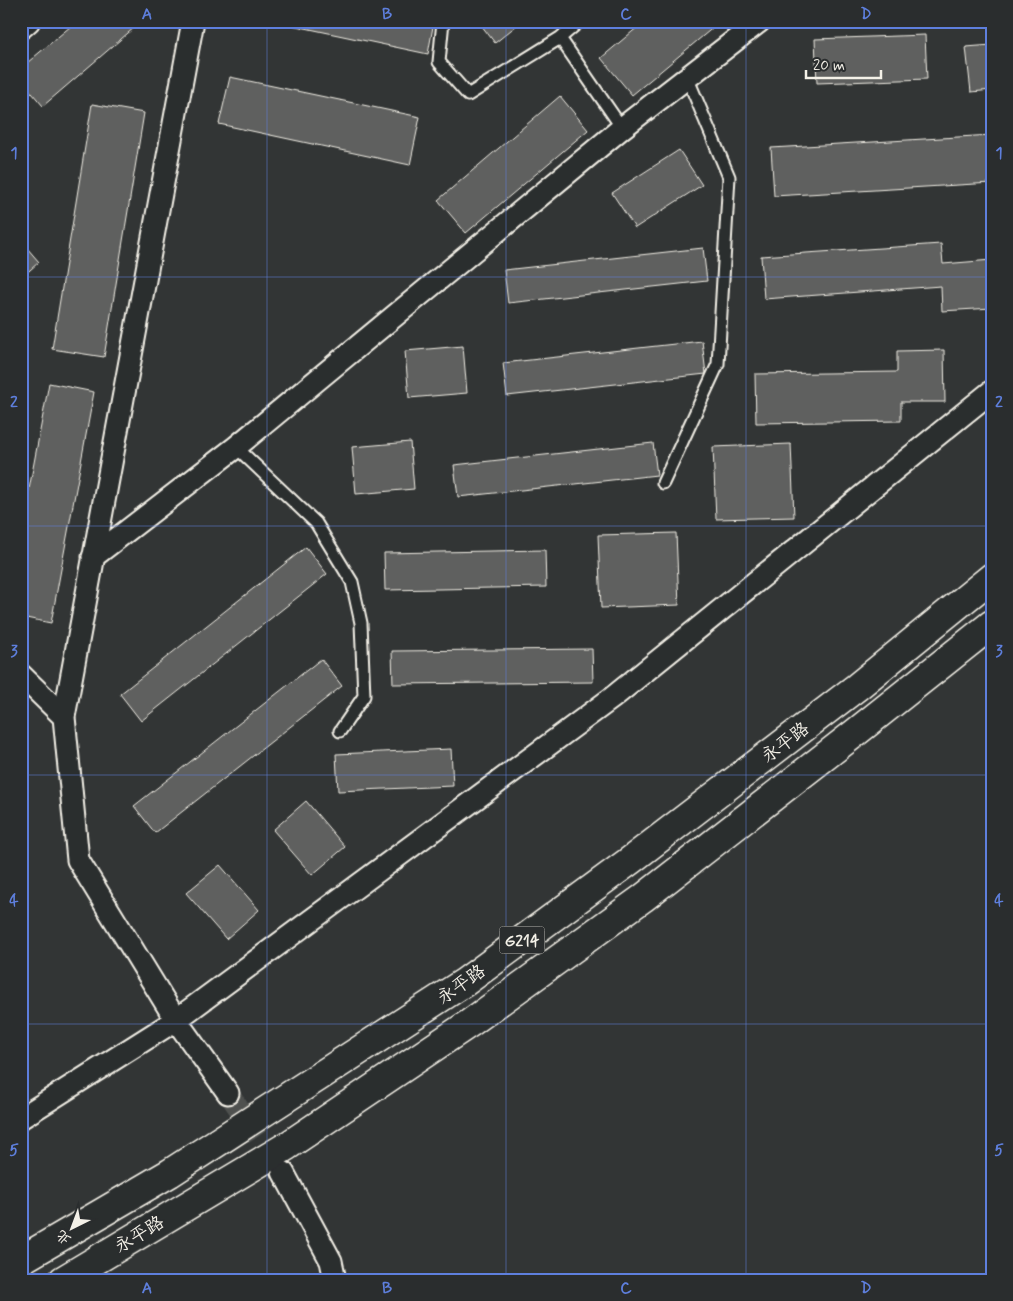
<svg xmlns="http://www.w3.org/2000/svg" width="1013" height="1301" font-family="Mynerve,'LXGW WenKai TC',sans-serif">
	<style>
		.building { fill: #5f605f; stroke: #f4f1e8 }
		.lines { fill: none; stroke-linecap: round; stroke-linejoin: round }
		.street-tunnel { stroke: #4f5150; stroke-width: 21; stroke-dasharray: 21 11; stroke-linecap: butt }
		.lane-casing { stroke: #f4f1e8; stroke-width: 15 }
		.street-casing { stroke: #f4f1e8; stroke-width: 25 }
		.highway-casing { stroke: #f4f1e8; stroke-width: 31 }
		.lane { stroke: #2a2d2e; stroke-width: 11 }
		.street { stroke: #2a2d2e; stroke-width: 21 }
		.highway { stroke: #2a2d2e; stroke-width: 28 }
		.grid { fill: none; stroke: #5e7fdd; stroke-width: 1; stroke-opacity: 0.55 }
		.labels { text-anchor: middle; stroke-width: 4.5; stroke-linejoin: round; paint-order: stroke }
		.shield { fill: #2a2d2e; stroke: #b7b6b0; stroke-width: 1 }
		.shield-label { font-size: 16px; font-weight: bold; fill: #f4f1e8 }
		.street-label { font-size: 18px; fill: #f4f1e8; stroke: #2a2d2e }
		.neatline { fill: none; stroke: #5e7fdd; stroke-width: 2 }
		.grid-label { font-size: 16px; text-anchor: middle; font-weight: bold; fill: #5e7fdd }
	</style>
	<rect width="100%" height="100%" fill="#323535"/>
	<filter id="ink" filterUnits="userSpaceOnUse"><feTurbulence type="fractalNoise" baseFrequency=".02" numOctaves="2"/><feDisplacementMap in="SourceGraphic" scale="10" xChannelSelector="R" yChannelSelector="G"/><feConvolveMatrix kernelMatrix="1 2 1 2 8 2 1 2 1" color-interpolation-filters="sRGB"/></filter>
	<g filter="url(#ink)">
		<path class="building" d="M77,21H142L43,106L21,80V68Z
			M272,21H434L428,54Z
			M478,21H522L495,43Z
			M645,21H721L632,95L601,58Z
			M925,35L927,79L817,83L815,39Z
			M992,45V90L971,92L966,47Z
			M230,77L420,117L410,165L219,124Z
			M560,96L588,130L466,233L438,200Z
			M92,104L144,113L104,357L52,349Z
			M21,127L26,133L21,137Z
			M992,135V183L774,196L771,148Z
			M679,150L702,185L635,228L612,193Z
			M21,241L39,262L21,278Z
			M941,244L943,264L992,260V308L942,311L941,286L764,299L761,256Z
			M703,248L707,281L508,303L504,270Z
			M702,341L706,374L507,396L503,363Z
			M463,346L467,393L409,398L405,351Z
			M944,350L945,402H901V421L756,423L755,374L897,372V351Z
			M49,383L94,392L51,623L21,617V532Z
			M410,442L414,489L356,494L352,447Z
			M653,443L657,475L458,497L454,465Z
			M791,444L794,517L716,519L713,447Z
			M676,533L679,605L601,608L598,535Z
			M306,547L327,574L141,721L120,694Z
			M545,550L546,587L385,590L384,553Z
			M592,649L593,682L393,684L392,651Z
			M321,659L342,686L155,833L134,806Z
			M451,749L453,786L338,791L336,754Z
			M306,801L345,847L312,875L273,830Z
			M220,865L259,910L226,939L186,893Z"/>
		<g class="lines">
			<path class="street-tunnel" d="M228,1093L280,1168"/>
			<g class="lane-casing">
				<path id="lane" d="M443,21L439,62L468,95L560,38L622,128
					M560,38L580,21
					M236,447L316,523L352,582L361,623L364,696L340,731
					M663,483L718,364L729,177L687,77"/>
			</g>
			<g class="street-casing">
				<path id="street" d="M21,28L29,21
					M93,557L236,447L622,128L760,21
					M21,675L64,717
					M228,1093L176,1020L612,698L992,391
					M21,1118L176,1020L78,860L64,717L193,21
					M283,1172L331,1261L335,1280"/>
			</g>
			<g class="highway-casing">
				<path id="highway" d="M21,1260L170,1173L465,982L631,860L857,687L992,577
					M63,1280L287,1146L470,1023L643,898L855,733L992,624"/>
			</g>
			<use href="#lane" class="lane"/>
			<use href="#street" class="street"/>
			<use href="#highway" class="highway"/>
		</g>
	</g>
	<path class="grid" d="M267,21V1280M506,21V1280M746,21V1280M21,277H992M21,526H992M21,775H992M21,1024H992"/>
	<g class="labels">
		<rect class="shield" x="499.5" y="926.5" width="45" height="27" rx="4"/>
		<g class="shield-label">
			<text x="522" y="946">G214</text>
		</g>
		<g class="street-label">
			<text transform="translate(785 742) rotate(-37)" y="6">永平路</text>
			<text transform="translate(461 984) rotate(-35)" y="6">永平路</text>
			<text transform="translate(139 1234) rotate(-31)" y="6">永平路</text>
		</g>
	</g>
	<rect width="1013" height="1301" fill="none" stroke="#2a2d2e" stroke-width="55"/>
	<g transform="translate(72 1228) rotate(222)" stroke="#2a2d2e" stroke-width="4" paint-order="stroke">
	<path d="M0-4L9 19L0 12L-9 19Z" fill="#f4f1e8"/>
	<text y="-8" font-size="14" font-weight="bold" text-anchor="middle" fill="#f4f1e8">北</text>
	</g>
	<path d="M806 70v8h75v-8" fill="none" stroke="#f4f1e8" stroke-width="2.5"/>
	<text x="813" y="70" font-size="15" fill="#f4f1e8" stroke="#2a2d2e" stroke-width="4" paint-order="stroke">20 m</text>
	<rect x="28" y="28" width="958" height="1246" class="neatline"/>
	<g class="grid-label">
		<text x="147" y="19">A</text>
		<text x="387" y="19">B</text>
		<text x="626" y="19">C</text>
		<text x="866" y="19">D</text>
		<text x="14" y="158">1</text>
		<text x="999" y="158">1</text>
		<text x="14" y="407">2</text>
		<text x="999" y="407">2</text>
		<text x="14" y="656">3</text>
		<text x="999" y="656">3</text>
		<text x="14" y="905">4</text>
		<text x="999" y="905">4</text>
		<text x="14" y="1155">5</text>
		<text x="999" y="1155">5</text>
		<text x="147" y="1293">A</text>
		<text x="387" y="1293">B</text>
		<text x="626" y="1293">C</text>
		<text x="866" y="1293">D</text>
	</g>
</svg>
